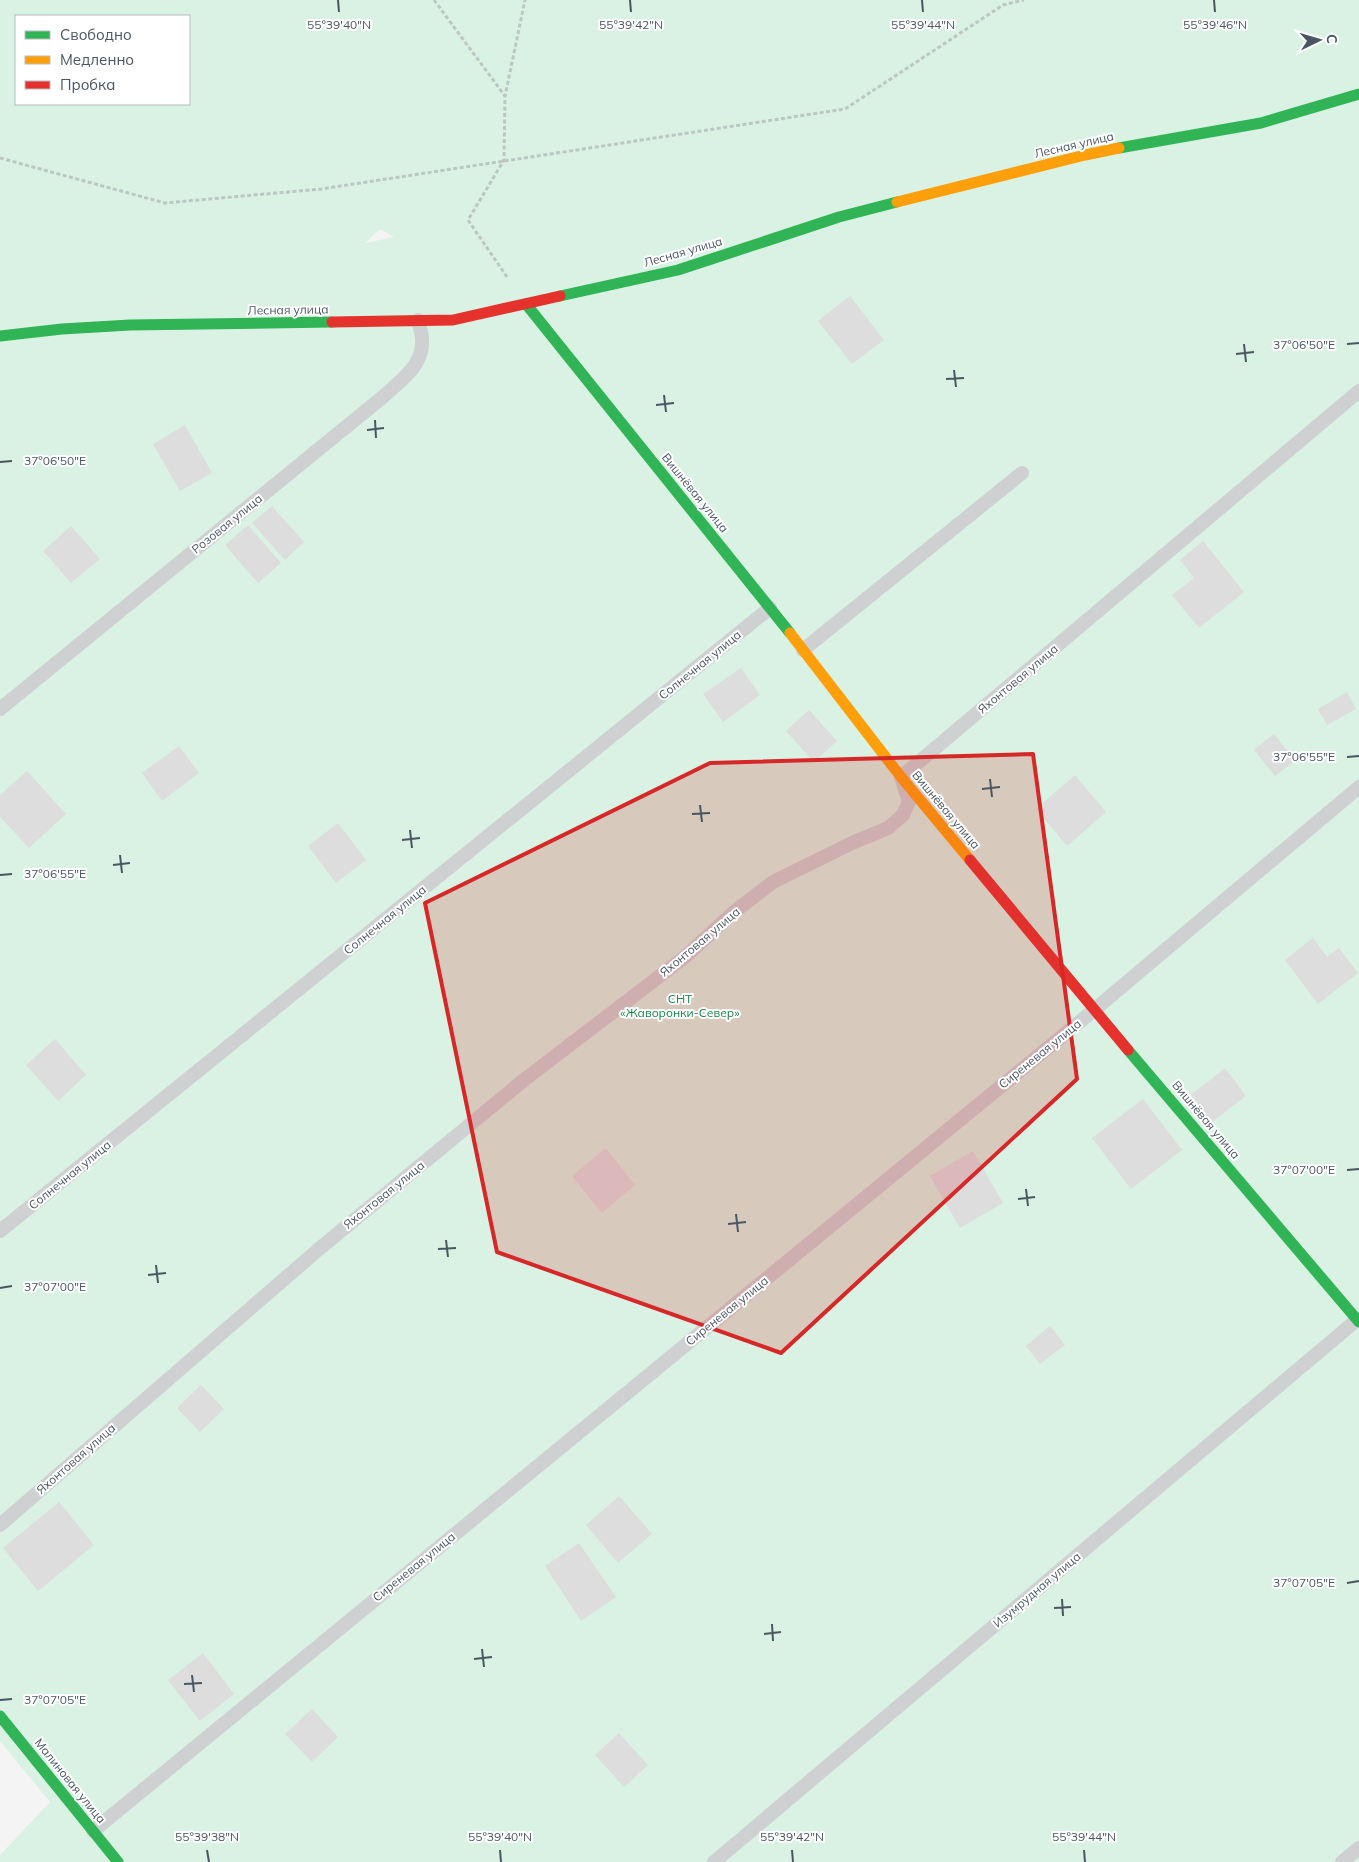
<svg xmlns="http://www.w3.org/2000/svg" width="1359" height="1862" font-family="Mulish,sans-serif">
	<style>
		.green { fill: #d9f2e3; fill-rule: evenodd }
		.building { fill: #ddddde }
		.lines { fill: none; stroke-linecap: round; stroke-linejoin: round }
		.path { stroke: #bcc7c4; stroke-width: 3; stroke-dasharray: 4 2.5; stroke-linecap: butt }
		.lane { stroke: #ced0d2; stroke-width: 14 }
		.fast { stroke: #30b455; stroke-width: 11 }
		.slow { stroke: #ff9f0a; stroke-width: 11 }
		.jam { stroke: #e5322d; stroke-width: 11 }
		.marked { fill: #d62828; fill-opacity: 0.2; stroke: #d62828; stroke-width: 4; stroke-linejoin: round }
		.ticks { fill: none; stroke: #4a5661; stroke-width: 2 }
		.labels { text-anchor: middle; stroke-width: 4; stroke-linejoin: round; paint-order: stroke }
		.street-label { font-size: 12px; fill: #4a5661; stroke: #fff }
		.park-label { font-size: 12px; fill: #17864f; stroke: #fff }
		.ticks-label { font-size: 12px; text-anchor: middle; fill: #4a5661; stroke: #fff; stroke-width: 4; stroke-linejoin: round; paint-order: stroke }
	</style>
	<rect width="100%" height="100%" fill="#f4f4f4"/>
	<path class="green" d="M0,0H1359V1862H0V1855L50,1802L0,1741ZM16,16H189V104H16ZM380,229L394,237L366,243V242Z"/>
	<path class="building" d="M850,296L884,340L852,364L818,321Z
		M185,425L212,473L180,491L153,444Z
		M272,506L304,542L285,560L252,523Z
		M248,525L281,563L258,583L225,545Z
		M71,526L100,559L71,583L43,551Z
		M1203,541L1244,592L1199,628L1172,595L1194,578L1180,560Z
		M741,668L760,695L723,722L703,694Z
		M1347,692L1356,709L1327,725L1318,709Z
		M809,710L837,741L814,762L786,731Z
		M1274,734L1295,761L1275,776L1254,750Z
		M179,746L199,773L162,801L142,773Z
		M27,771L66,814L29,848L0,817V795Z
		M1075,775L1106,812L1067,846L1036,809Z
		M338,823L366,860L336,883L308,846Z
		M1313,938L1327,957L1339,948L1358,973L1318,1004L1285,960Z
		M55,1039L86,1075L58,1101L26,1065Z
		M1225,1068L1246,1096L1212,1122L1191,1095Z
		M1143,1099L1182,1150L1131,1189L1092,1138Z
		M606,1148L635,1185L602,1213L572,1176Z
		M973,1151L1003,1203L960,1228L930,1176Z
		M1050,1326L1065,1345L1040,1364L1026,1346Z
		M201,1385L224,1409L200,1432L177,1408Z
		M619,1496L652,1534L618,1563L586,1525Z
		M59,1502L94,1545L38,1591L3,1548Z
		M579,1543L616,1597L581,1621L545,1566Z
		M203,1653L234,1694L200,1721L168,1680Z
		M312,1709L338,1737L312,1762L285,1734Z
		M619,1733L648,1765L624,1787L595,1755Z"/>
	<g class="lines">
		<path class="path" d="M434,0L505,96
			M0,158L165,203L321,189L845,109L1003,5L1024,0
			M507,277L468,220L504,160L505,96L525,0"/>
		<path class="lane" d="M803,650L1022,473
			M0,709L384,396C399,382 422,366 422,344C423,336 420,328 418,320
			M0,1231L770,608
			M0,1525L319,1249L524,1080L686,956L734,912L773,882L852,843L888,828L903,815L909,802L901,777L1359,391
			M93,1831L1094,1010L1359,787
			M714,1862L1359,1318
			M1342,1862L1359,1848"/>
		<path class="fast" d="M1119,148L1261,123L1359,94
			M560,296L678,270L839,217L897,202
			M526,304L790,633
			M0,336L62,329L130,325L332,322
			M1128,1050L1359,1322
			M0,1716L118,1862"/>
		<path class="slow" d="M897,202L1085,155L1119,148
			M790,633L901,777L970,860"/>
		<path class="jam" d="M332,322L453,320L560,296
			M970,860L1128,1050"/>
	</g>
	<path class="marked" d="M1033,754L1077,1079L781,1353L497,1252L425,903L710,763Z"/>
	<path class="ticks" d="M338,0L339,12M630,0L631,12M922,0L923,12M1214,0L1215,12M1244,344L1246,362M1347,344L1359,343M1236,354L1254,352M954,370L956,387M946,379L964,378M664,395L666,412M656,405L674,403M375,420L376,438M367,430L384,428M0,462L12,461M1347,757L1359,756M990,779L992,797M982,789L1000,787M700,805L702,822M692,814L710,813M410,830L412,848M402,840L420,838M120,855L122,873M113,865L130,863M0,875L12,874M1347,1170L1359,1169M1026,1189L1028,1206M1018,1199L1035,1197M736,1214L738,1232M728,1224L746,1222M446,1240L448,1257M438,1249L456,1248M156,1265L158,1283M148,1275L166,1273M0,1288L12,1286M1347,1583L1359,1581M1062,1599L1063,1616M1054,1608L1071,1607M772,1624L773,1641M764,1634L781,1632M482,1649L484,1667M474,1659L492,1657M192,1675L194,1692M184,1684L202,1683M0,1700L12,1699M207,1850L209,1862M500,1850L501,1862M792,1850L793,1862M1084,1850L1085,1862"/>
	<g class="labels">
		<g class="street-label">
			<text transform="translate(1074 145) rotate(-13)" y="4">Лесная улица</text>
			<text transform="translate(683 252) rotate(-16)" y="4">Лесная улица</text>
			<text transform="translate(288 310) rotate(-1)" y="4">Лесная улица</text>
			<text transform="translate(695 493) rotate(51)" y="4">Вишнёвая улица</text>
			<text transform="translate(227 524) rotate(-39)" y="4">Розовая улица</text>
			<text transform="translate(700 665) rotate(-39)" y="4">Солнечная улица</text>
			<text transform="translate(1018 679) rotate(-40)" y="4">Яхонтовая улица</text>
			<text transform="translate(946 810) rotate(50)" y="4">Вишнёвая улица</text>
			<text transform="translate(385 920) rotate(-39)" y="4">Солнечная улица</text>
			<text transform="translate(700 942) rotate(-40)" y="4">Яхонтовая улица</text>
			<text transform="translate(1040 1054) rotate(-39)" y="4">Сиреневая улица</text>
			<text transform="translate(1206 1120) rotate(50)" y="4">Вишнёвая улица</text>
			<text transform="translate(70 1175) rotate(-39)" y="4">Солнечная улица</text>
			<text transform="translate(384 1195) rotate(-39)" y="4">Яхонтовая улица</text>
			<text transform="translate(727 1311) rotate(-39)" y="4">Сиреневая улица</text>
			<text transform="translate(76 1459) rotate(-41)" y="4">Яхонтовая улица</text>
			<text transform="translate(414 1567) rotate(-39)" y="4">Сиреневая улица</text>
			<text transform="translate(1037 1590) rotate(-40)" y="4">Изумрудная улица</text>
			<text transform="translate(70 1781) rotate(51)" y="4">Малиновая улица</text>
		</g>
		<g class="park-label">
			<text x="680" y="1003">СНТ<tspan x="680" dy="14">«Жаворонки-Север»</tspan></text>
		</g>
	</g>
	<g class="ticks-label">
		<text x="339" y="29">55°39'40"N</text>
		<text x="631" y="29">55°39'42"N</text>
		<text x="923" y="29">55°39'44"N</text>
		<text x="1215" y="29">55°39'46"N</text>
		<text x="1304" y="349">37°06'50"E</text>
		<text x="55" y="465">37°06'50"E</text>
		<text x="1304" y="761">37°06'55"E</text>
		<text x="55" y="878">37°06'55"E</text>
		<text x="1304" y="1174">37°07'00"E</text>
		<text x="55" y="1291">37°07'00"E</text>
		<text x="1304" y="1587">37°07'05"E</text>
		<text x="55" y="1704">37°07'05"E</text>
		<text x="207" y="1841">55°39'38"N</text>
		<text x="500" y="1841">55°39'40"N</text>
		<text x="792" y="1841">55°39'42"N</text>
		<text x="1084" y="1841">55°39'44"N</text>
	</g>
	<rect x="15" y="15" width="175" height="90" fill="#ffffff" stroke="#b7bbc0"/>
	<rect x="25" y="31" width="25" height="8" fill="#30b455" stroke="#b7bbc0"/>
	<text x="60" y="40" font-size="15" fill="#4a5661">Свободно</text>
	<rect x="25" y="56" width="25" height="8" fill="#ff9f0a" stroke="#b7bbc0"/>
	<text x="60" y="65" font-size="15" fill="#4a5661">Медленно</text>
	<rect x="25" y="81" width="25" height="8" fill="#e5322d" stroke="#b7bbc0"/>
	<text x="60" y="90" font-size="15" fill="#4a5661">Пробка</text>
	<g transform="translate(1319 40) rotate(85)" stroke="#ffffff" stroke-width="4" paint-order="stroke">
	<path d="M0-4L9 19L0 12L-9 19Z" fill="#4a5661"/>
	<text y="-8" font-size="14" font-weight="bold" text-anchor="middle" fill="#4a5661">С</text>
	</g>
</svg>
